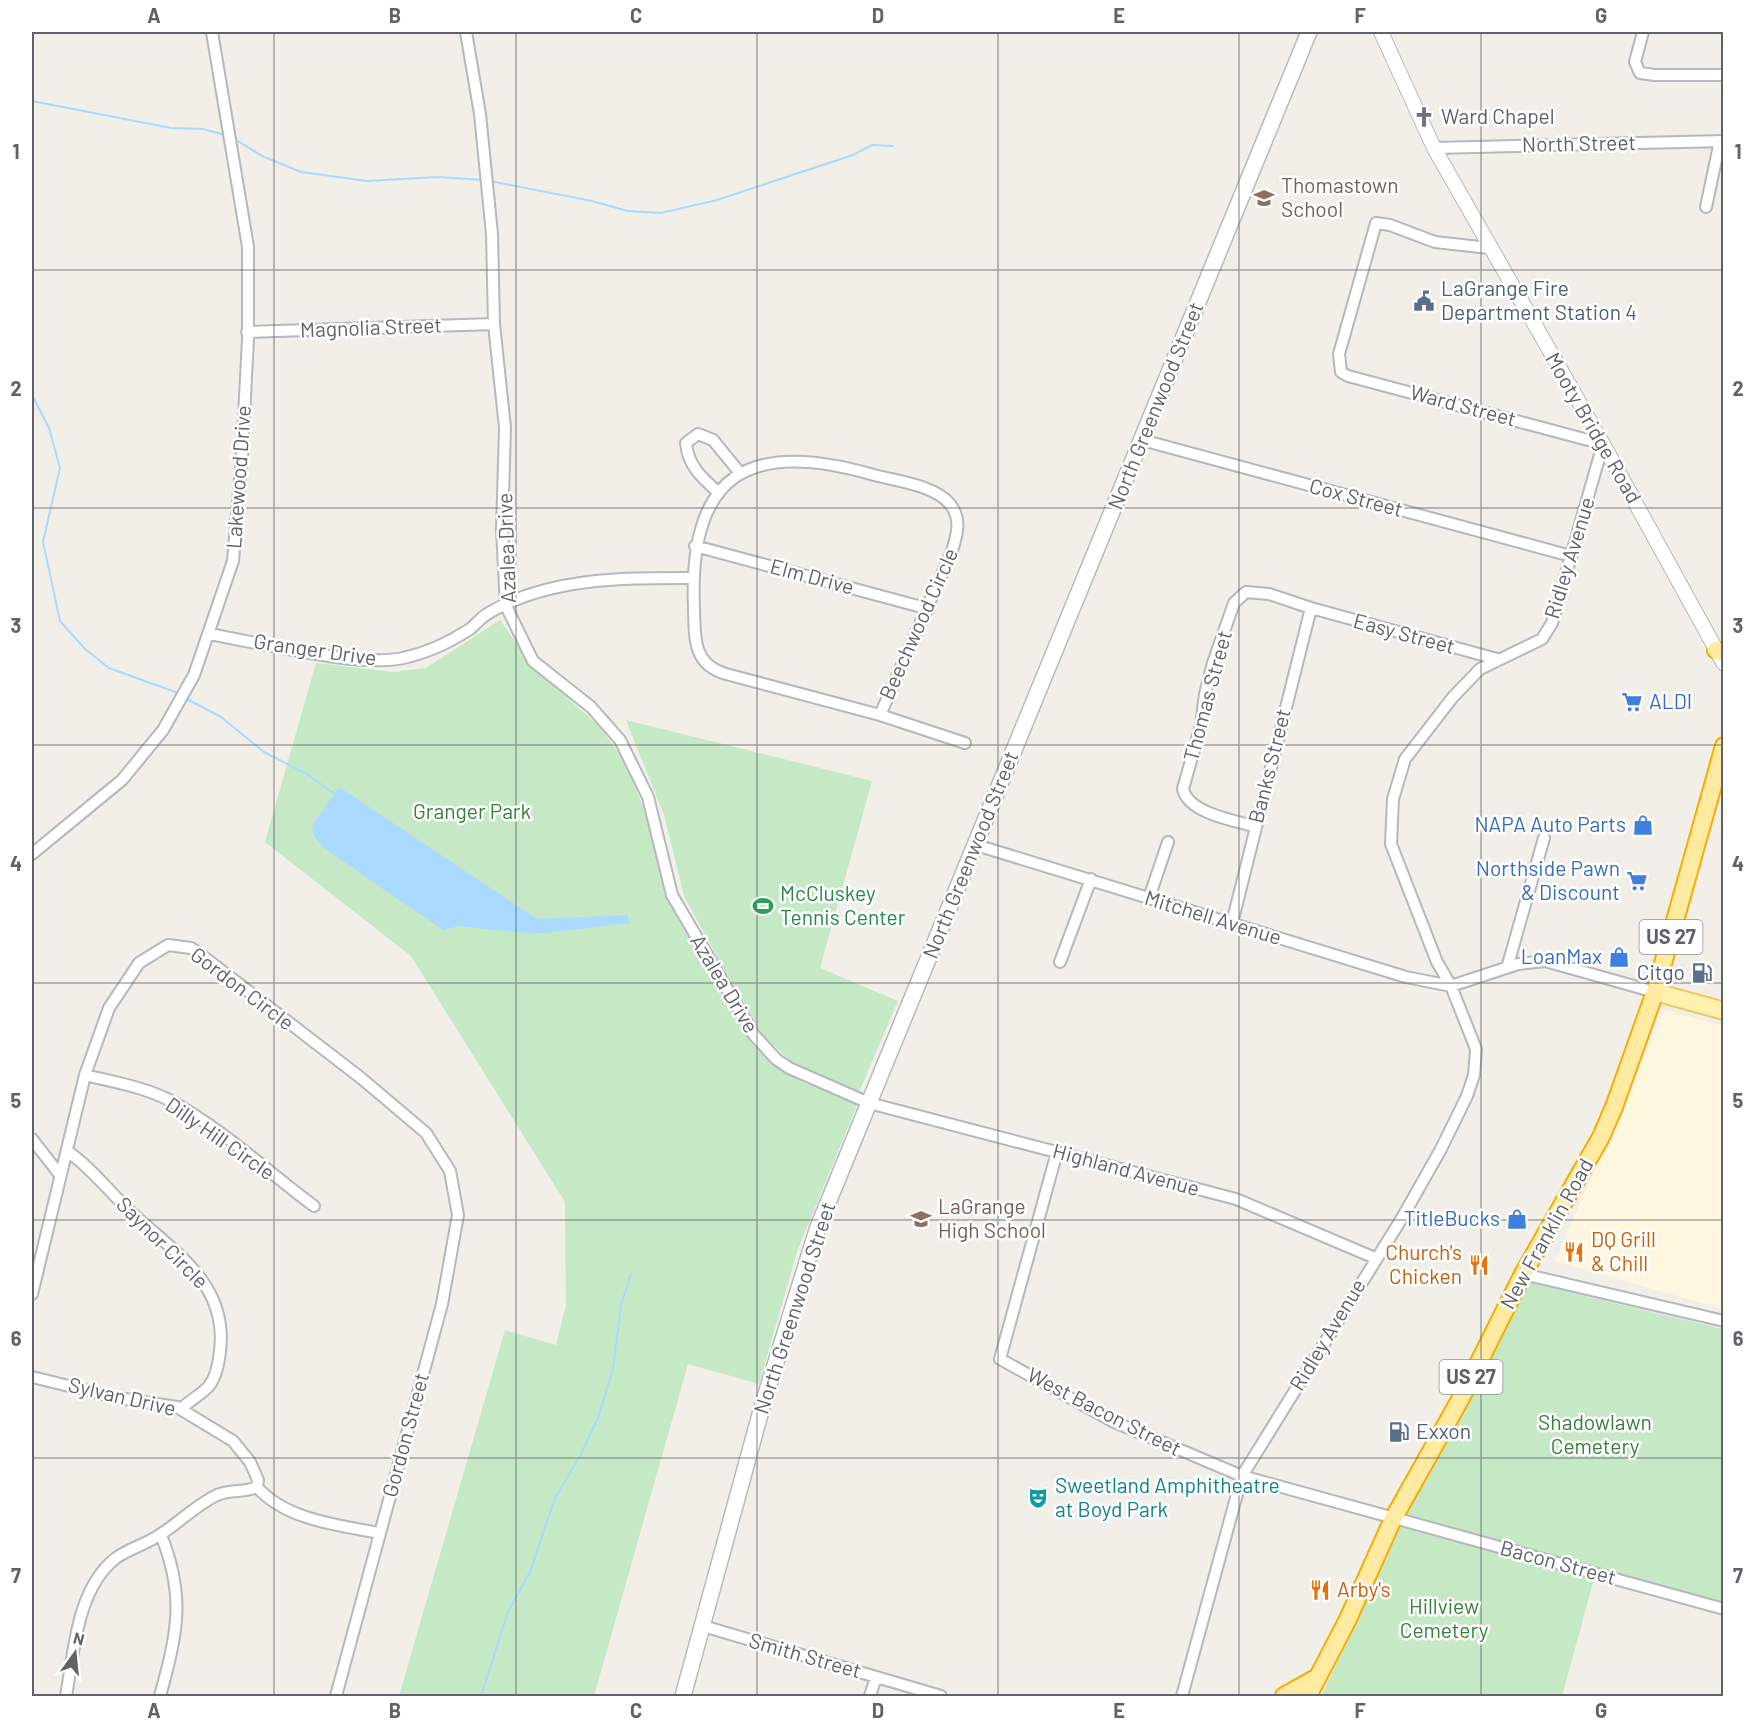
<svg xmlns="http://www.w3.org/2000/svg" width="1755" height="1728" font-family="Barlow,sans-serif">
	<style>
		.commercial { fill: #fef7e0 }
		.green { fill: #c5e8c5 }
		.water { fill: #aadaff }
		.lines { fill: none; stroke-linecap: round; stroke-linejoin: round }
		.stream { stroke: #aadaff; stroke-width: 2 }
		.minor-casing { stroke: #b5b8bc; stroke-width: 14 }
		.tertiary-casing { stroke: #b5b8bc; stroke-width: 16 }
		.secondary-casing { stroke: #b6babf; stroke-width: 18 }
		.primary-casing { stroke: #f2c960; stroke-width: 20 }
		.trunk-casing { stroke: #f9ab00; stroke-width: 20 }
		.minor { stroke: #fff; stroke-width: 10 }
		.tertiary { stroke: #fff; stroke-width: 14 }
		.secondary { stroke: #fff; stroke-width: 15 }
		.primary { stroke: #fff2af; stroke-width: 16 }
		.trunk { stroke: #feeaa1; stroke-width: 16 }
		.grid { fill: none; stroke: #5f6368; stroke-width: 1.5; stroke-opacity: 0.55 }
		.labels { text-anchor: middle; stroke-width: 5; stroke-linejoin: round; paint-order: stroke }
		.shield { fill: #fff; stroke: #8f9295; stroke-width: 1.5 }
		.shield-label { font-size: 20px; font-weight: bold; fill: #5f6368 }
		.worship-label { font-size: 21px; fill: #5b616d; stroke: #fff; text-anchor: start }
		.street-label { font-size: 21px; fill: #5f6368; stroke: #fff }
		.education-label { font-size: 21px; fill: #785e54; stroke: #fff; text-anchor: start }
		.service-label { font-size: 21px; fill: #4e5e75; stroke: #fff; text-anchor: start }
		.shop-label { font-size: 21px; fill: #366cbe; stroke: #fff; text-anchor: end }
		.park-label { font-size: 21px; fill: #348238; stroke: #fff }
		.leisure-label { font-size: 21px; fill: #27864d; stroke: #fff; text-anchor: start }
		.food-label { font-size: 21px; fill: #c56008; stroke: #fff; text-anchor: start }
		.culture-label { font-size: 21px; fill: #0d838f; stroke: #fff; text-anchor: start }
		.neatline { fill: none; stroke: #5f6368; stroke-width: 2 }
		.grid-label { font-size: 20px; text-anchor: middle; font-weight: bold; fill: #5f6368 }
	</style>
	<rect width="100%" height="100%" fill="#f1efe8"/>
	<path class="commercial" d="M1665,1010L1723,1026V1309L1555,1261Z"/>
	<path class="green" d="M500,620L535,669L600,727L624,761L649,821L665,895L752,1044L779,1069L804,1083L858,1103L798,1249L759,1384L688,1364L594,1696H399L505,1330L556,1345L566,1306L565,1202L411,956L265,842L316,663L393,672L426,668Z
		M626,720L872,781L820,968L898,1001L859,1092L794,1064L765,1038L748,1015L684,896L664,815Z
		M1530,1283L1723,1329V1604L1404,1516Z
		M1400,1527L1594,1579L1562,1696H1321Z"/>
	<path class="water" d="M339,787L537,919L628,915L629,923L534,934L460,926L443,930L325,849L314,836L313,824Z"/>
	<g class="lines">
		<path class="stream" d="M32,101L171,128L203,129L225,135
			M233,138L262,156L301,172L367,181L438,177L484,180
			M490,181L592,201L628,211L661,213L717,200L853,155L872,145L893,146
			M32,395L49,428L60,468L43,542L60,621L85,649L109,668L178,693
			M185,698L221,717L264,752L307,774L336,795
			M481,1696L508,1612L530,1572L555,1498L580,1456L598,1418L613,1369L621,1305L631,1274"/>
		<g class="minor-casing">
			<path id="minor" d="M466,32L480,114L492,234L494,324L505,428L502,530L506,606L533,661L591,707L620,740L648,797L672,895L754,1035L776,1059L789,1068L869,1103L1236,1199L1375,1258
				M1643,32L1635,62L1640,73L1655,75H1724
				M1434,148L1724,141
				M1706,207L1720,141
				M247,332L494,324
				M1142,440L1571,556
				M719,493C702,478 688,466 686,443L698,434L713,440L740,473
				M695,546L929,609
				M209,634C256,642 359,668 403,658C427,653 450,642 470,629C476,624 481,618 487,614C547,577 625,578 692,578
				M880,715L952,551C957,535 962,519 950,504C934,485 897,481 874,475C750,439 688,472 694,608C695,637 692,664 726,674L880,715L965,743
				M1254,826C1235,821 1188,813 1183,789L1201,725L1205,694L1213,663L1234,603L1246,592L1269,594L1311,608L1497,659
				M976,845L1406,977L1451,986L1518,964L1545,961L1655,992
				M32,854L122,780L163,730L194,675L233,561L242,455L248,339V247L212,32
				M1149,898L1168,842
				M1232,923L1311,608
				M1060,962L1091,879
				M1507,968L1544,838
				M85,1075C113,1082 144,1087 169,1100C221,1128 267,1171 314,1206
				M32,1139L60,1175
				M67,1151C92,1168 111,1194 134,1215C177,1254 228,1285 220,1351C219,1361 216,1377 209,1386C202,1394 189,1401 181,1409
				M1057,1152L1000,1359L1112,1421L1242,1476L1724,1609
				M1523,1274L1724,1321
				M32,1294L85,1075L109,1008L139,963L168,945L191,948L200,954L361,1078L426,1133L450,1171L458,1215L442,1304L336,1696
				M32,1377L118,1398L177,1407L233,1441L250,1462L258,1480L257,1487C286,1520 338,1525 379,1533
				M703,1626L941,1696
				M66,1696C74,1651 77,1588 116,1558C130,1548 147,1544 161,1534C180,1522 196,1505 217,1495C231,1489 244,1493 257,1487
				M160,1696C177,1634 186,1597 161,1535
				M870,1696L876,1677
				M1182,1696L1242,1476L1402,1218L1441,1149L1467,1096L1474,1075L1476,1049L1451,986L1437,962L1391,844L1393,799L1405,759L1453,697L1480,669L1542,639L1552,623L1603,444L1348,376L1341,372L1339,354L1376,223L1390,225L1435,242L1489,248"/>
		</g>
		<g class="tertiary-casing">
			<path id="tertiary" d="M1381,32L1434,148L1603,444L1724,664"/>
		</g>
		<g class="secondary-casing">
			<path id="secondary" d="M683,1696L762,1407L818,1227L1309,32"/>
		</g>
		<g class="primary-casing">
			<path id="primary" d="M1655,992L1724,1011"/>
		</g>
		<g class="trunk-casing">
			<path id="trunk" d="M1716,650L1724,653
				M1284,1696L1316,1678
				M1308,1696L1348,1619L1393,1519L1461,1398L1523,1274L1601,1137L1614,1107L1655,992L1724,746"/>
		</g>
		<use href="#minor" class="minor"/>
		<use href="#tertiary" class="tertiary"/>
		<use href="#secondary" class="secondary"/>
		<use href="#primary" class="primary"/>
		<use href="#trunk" class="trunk"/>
	</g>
	<path class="grid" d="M274,32V1696M516,32V1696M757,32V1696M998,32V1696M1239,32V1696M1481,32V1696M32,270H1724M32,508H1724M32,745H1724M32,983H1724M32,1220H1724M32,1458H1724"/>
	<defs>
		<g id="church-bare" transform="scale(1.62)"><path d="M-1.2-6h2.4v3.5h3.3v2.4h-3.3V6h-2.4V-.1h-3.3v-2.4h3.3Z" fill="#6b7280" stroke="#fff" stroke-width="2.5" paint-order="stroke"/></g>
		<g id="school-bare" transform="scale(1.62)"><path d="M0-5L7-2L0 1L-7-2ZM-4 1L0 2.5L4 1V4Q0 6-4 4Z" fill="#8d6e63" stroke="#fff" stroke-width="2.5" paint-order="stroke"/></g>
		<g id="civic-bare" transform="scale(1.62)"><path d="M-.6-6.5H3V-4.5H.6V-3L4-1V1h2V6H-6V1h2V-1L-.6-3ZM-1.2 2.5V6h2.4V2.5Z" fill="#5c6f8a" stroke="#fff" stroke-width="2.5" paint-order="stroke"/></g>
		<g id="supermarket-bare" transform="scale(1.62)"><path d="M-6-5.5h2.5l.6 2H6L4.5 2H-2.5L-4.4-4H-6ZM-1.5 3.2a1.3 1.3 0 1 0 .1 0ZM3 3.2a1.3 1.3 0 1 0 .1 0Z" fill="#3f7fe0" stroke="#fff" stroke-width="2.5" paint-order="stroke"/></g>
		<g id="shop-bare" transform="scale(1.62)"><path d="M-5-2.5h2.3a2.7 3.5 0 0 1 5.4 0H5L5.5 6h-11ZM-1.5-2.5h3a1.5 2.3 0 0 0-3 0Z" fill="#3f7fe0" stroke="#fff" stroke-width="2.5" paint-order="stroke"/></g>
		<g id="stadium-bare" transform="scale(1.62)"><path d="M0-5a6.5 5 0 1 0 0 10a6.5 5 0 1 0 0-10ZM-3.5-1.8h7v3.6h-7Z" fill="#2e9e5b" stroke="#fff" stroke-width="2.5" paint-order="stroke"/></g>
		<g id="fuel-bare" transform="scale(1.62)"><path d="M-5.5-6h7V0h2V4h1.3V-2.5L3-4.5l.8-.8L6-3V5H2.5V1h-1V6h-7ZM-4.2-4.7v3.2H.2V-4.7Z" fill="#5c6f8a" stroke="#fff" stroke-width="2.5" paint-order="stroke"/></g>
		<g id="restaurant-bare" transform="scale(1.62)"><path d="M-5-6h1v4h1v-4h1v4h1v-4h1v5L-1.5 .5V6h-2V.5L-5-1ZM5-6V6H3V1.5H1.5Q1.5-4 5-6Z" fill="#e8710a" stroke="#fff" stroke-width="2.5" paint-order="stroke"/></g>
		<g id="theatre-bare" transform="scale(1.62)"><path d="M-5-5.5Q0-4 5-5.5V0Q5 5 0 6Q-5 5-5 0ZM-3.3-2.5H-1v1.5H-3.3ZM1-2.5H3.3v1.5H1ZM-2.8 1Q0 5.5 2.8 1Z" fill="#0f9aa8" stroke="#fff" stroke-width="2.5" paint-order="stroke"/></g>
	</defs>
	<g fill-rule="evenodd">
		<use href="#church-bare" x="1424" y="117"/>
		<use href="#school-bare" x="1264" y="198"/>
		<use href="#civic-bare" x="1424" y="301"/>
		<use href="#supermarket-bare" x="1632" y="702"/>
		<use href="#shop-bare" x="1643" y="825"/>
		<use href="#supermarket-bare" x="1637" y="881"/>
		<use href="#stadium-bare" x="763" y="906"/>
		<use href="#shop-bare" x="1619" y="957"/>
		<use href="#fuel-bare" x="1702" y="973"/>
		<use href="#school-bare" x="921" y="1219"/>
		<use href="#shop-bare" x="1517" y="1219"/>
		<use href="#restaurant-bare" x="1574" y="1252"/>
		<use href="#restaurant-bare" x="1479" y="1265"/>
		<use href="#fuel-bare" x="1399" y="1432"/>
		<use href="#theatre-bare" x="1038" y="1498"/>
		<use href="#restaurant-bare" x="1320" y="1590"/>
	</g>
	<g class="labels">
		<g class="shield">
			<rect x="1639.5" y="920" width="63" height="34" rx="4.5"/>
			<rect x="1439.5" y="1360" width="63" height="34" rx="4.5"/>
		</g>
		<g class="shield-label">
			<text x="1671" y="944">US 27</text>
			<text x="1471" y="1384">US 27</text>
		</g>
		<g class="worship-label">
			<text x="1441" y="124">Ward Chapel</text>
		</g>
		<g class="street-label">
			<text transform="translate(1579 144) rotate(-1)" y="7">North Street</text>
			<text transform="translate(371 328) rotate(-2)" y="7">Magnolia Street</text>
			<text transform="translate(1156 406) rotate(-68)" y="7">North Greenwood Street</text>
			<text transform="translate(1463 406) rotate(15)" y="7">Ward Street</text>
			<text transform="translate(1593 428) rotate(60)" y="7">Mooty Bridge Road</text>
			<text transform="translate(239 477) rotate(-86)" y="7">Lakewood Drive</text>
			<text transform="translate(1356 498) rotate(15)" y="7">Cox Street</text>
			<text transform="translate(507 548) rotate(-92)" y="7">Azalea Drive</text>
			<text transform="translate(1570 558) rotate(-73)" y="7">Ridley Avenue</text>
			<text transform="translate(812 577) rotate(15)" y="7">Elm Drive</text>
			<text transform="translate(919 624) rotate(-66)" y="7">Beechwood Circle</text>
			<text transform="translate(1404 634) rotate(15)" y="7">Easy Street</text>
			<text transform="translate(315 650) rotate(8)" y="7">Granger Drive</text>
			<text transform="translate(1208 696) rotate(-75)" y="7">Thomas Street</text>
			<text transform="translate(1270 766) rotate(-76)" y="7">Banks Street</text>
			<text transform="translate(971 855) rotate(-68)" y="7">North Greenwood Street</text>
			<text transform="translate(1213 918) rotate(17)" y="7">Mitchell Avenue</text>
			<text transform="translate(724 984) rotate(59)" y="7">Azalea Drive</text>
			<text transform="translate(242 989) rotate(37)" y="7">Gordon Circle</text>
			<text transform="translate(220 1139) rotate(35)" y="7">Dilly Hill Circle</text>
			<text transform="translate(1126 1170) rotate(15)" y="7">Highland Avenue</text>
			<text transform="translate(1547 1234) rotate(-61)" y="7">New Franklin Road</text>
			<text transform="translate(162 1243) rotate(45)" y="7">Saynor Circle</text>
			<text transform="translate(795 1308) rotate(-72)" y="7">North Greenwood Street</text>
			<text transform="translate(1328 1335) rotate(-59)" y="7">Ridley Avenue</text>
			<text transform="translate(122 1397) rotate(13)" y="7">Sylvan Drive</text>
			<text transform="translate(1104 1412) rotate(27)" y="7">West Bacon Street</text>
			<text transform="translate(406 1435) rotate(-75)" y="7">Gordon Street</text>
			<text transform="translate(1558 1563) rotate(15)" y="7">Bacon Street</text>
			<text transform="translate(805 1656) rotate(16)" y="7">Smith Street</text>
		</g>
		<g class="education-label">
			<text x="1281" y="193">Thomastown<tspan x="1281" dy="24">School</tspan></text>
			<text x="938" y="1214">LaGrange<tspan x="938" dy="24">High School</tspan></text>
		</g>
		<g class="service-label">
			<text x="1441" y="296">LaGrange Fire<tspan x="1441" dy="24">Department Station 4</tspan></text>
			<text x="1685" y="980" text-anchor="end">Citgo</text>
			<text x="1416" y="1439">Exxon</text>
		</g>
		<g class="shop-label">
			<text x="1649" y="709" text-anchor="start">ALDI</text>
			<text x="1626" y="832">NAPA Auto Parts</text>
			<text x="1620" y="876">Northside Pawn<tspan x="1620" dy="24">&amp; Discount</tspan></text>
			<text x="1602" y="964">LoanMax</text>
			<text x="1500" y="1226">TitleBucks</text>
		</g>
		<g class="park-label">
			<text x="472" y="819">Granger Park</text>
			<text x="1595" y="1430">Shadowlawn<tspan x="1595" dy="24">Cemetery</tspan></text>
			<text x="1444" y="1614">Hillview<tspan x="1444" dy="24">Cemetery</tspan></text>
		</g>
		<g class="leisure-label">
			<text x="780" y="901">McCluskey<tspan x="780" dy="24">Tennis Center</tspan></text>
		</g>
		<g class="food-label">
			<text x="1591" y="1247">DQ Grill<tspan x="1591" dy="24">&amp; Chill</tspan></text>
			<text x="1462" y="1260" text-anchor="end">Church's<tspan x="1462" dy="24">Chicken</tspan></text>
			<text x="1337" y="1597">Arby's</text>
		</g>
		<g class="culture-label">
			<text x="1055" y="1493">Sweetland Amphitheatre<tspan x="1055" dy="24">at Boyd Park</tspan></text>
		</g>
	</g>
	<rect width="1755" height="1728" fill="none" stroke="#ffffff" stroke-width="66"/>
	<g transform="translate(75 1653) rotate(15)" stroke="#ffffff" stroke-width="4.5" paint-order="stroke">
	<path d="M0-4.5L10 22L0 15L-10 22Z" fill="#5f6368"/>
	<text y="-9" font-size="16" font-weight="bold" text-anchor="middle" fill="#5f6368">N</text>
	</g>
	<rect x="33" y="33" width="1689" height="1662" class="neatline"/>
	<g class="grid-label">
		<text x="154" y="23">A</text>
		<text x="395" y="23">B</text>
		<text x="636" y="23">C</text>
		<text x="878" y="23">D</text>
		<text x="1119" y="23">E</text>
		<text x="1360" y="23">F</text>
		<text x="1601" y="23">G</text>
		<text x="16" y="159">1</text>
		<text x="1738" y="159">1</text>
		<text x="16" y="396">2</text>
		<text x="1738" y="396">2</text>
		<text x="16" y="633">3</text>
		<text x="1738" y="633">3</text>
		<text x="16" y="871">4</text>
		<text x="1738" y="871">4</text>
		<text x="16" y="1108">5</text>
		<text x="1738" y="1108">5</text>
		<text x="16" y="1346">6</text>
		<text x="1738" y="1346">6</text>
		<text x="16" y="1583">7</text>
		<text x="1738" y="1583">7</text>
		<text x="154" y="1718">A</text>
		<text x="395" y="1718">B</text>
		<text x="636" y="1718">C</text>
		<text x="878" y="1718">D</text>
		<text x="1119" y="1718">E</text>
		<text x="1360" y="1718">F</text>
		<text x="1601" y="1718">G</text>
	</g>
</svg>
